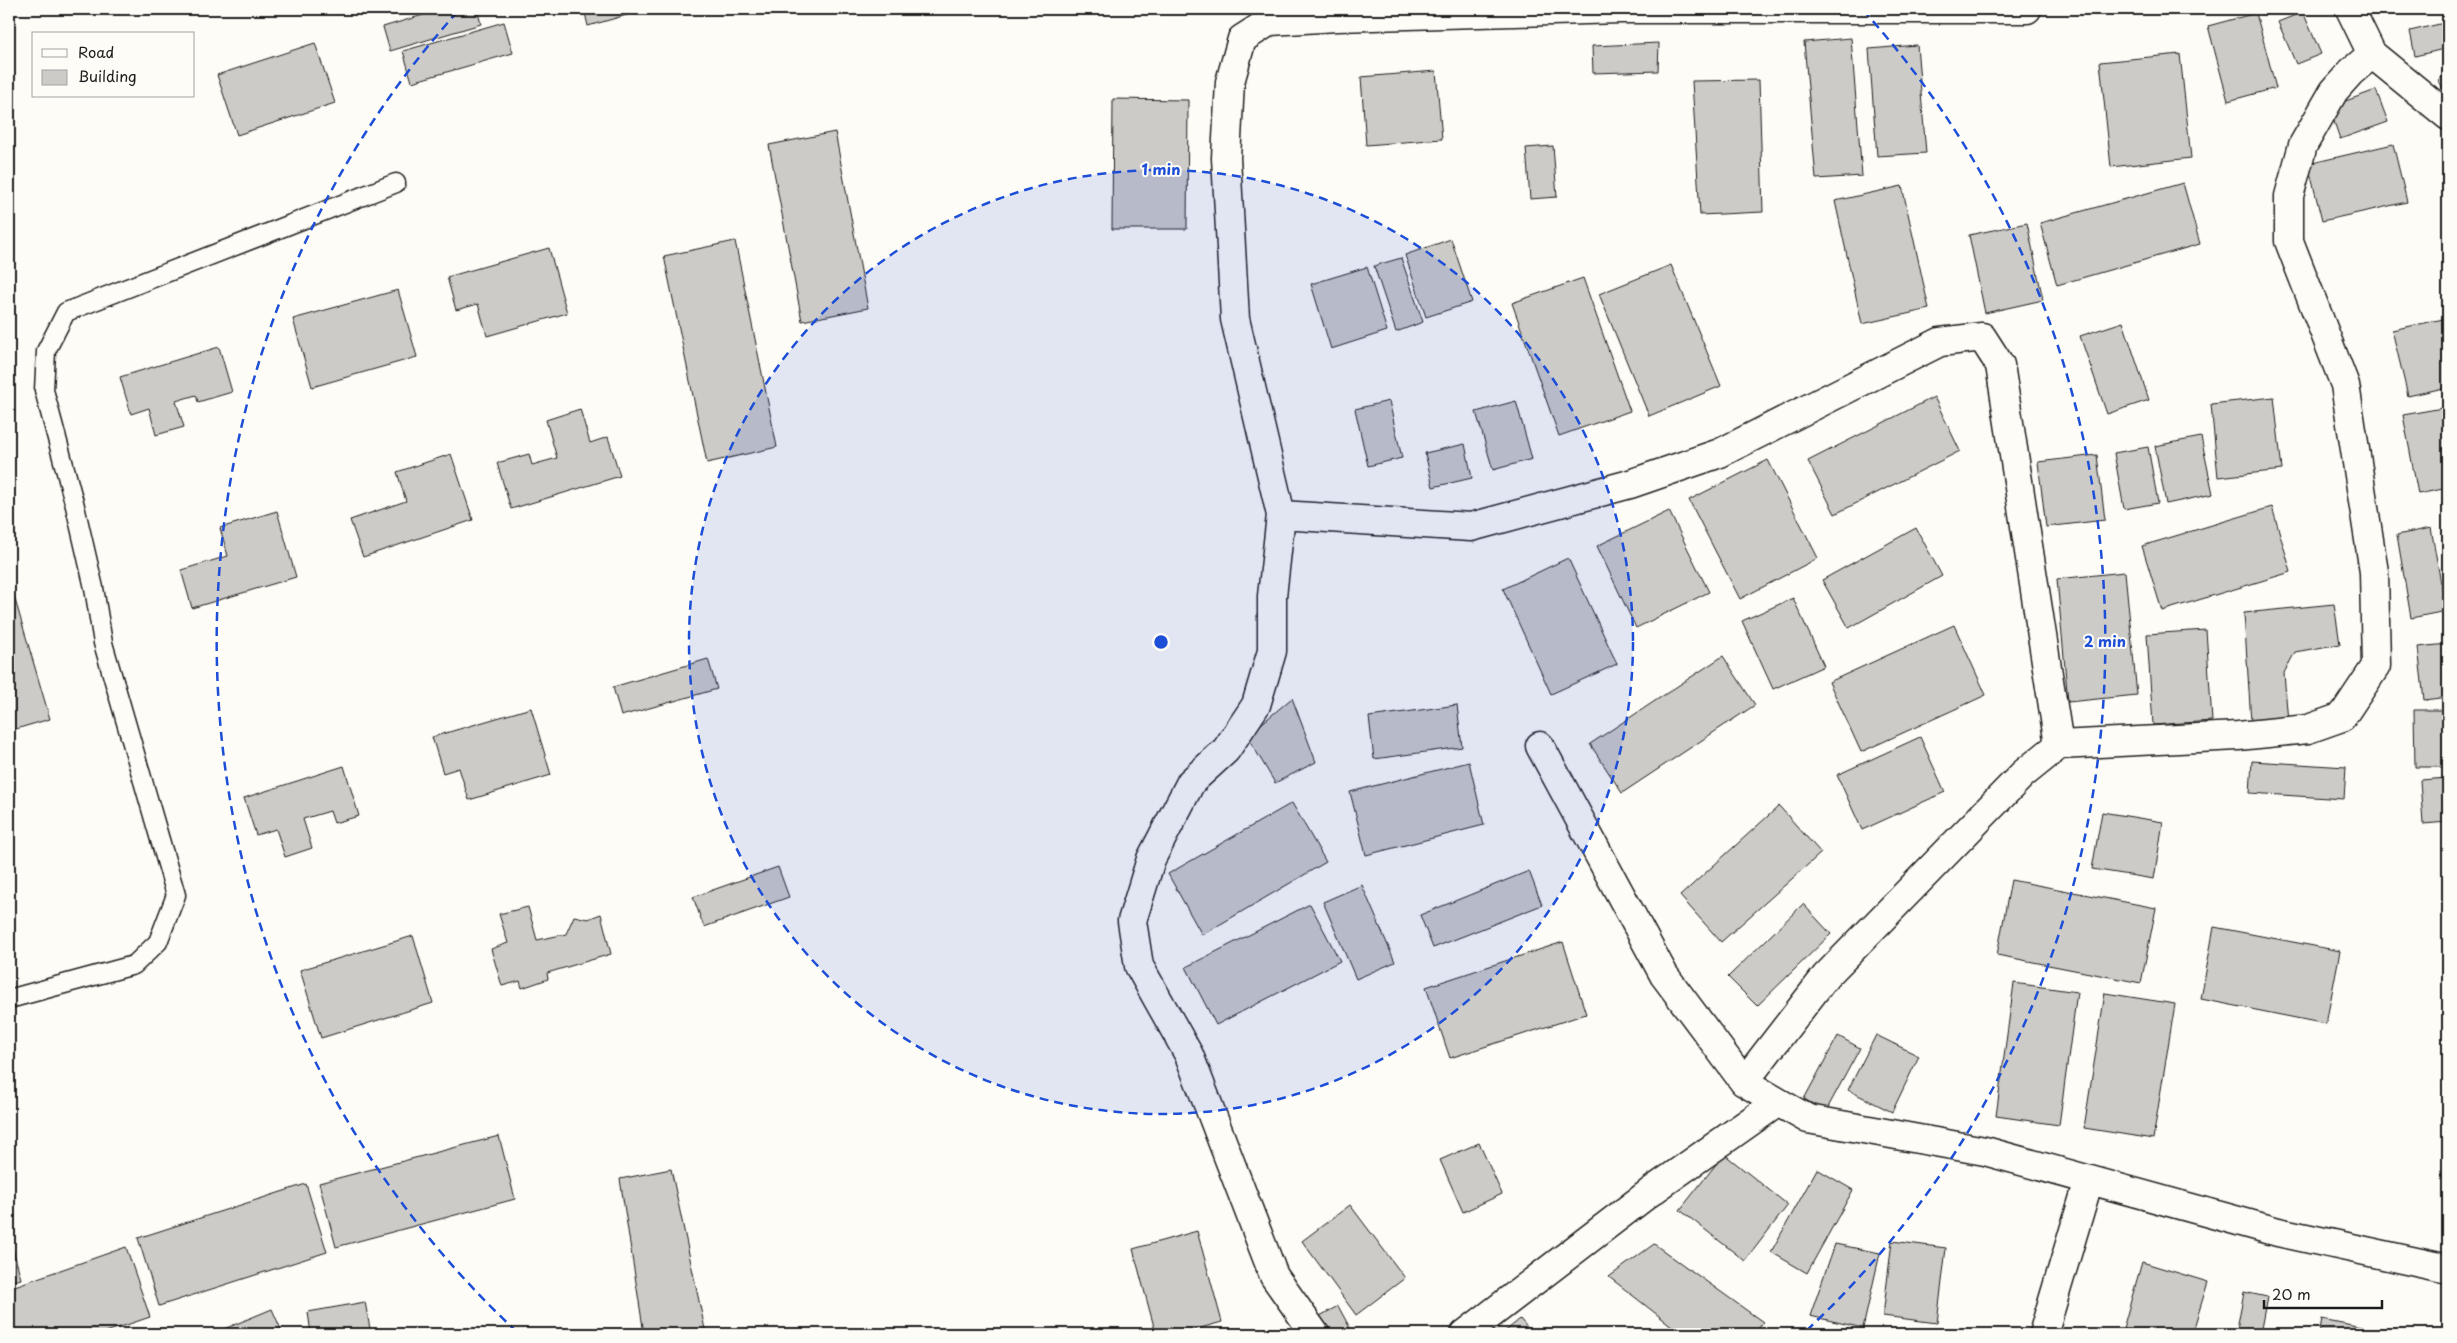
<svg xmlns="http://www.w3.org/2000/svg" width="2457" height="1343" font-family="'Playpen Sans',sans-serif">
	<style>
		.building { fill: #cccbc8; stroke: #1c1c1c }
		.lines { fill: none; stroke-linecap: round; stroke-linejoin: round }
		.lane-casing { stroke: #1c1c1c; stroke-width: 21 }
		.street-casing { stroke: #1c1c1c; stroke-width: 31 }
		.lane { stroke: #fdfcf7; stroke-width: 18 }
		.street { stroke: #fdfcf7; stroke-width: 28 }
		.ring { fill: none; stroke: #1d4ed8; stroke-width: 2.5; stroke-dasharray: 9 6 }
		.centre { fill: #1d4ed8; stroke: #fdfcf7; stroke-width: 2.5 }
		.ring-label { font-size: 15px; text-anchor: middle; font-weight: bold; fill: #1d4ed8; stroke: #fdfcf7; stroke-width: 4; stroke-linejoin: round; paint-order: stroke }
	</style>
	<rect width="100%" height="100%" fill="#fdfcf7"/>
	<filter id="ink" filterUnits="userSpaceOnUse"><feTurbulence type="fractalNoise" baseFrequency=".02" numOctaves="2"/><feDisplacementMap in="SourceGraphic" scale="10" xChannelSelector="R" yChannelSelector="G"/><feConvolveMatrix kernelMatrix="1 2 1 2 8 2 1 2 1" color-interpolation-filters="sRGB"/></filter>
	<g filter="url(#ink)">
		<path class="building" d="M443,9H477L481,24L390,51L383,27Z
			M584,9H648L588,26Z
			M2303,12L2321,54L2296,64L2278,22Z
			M2256,13L2276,88L2228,101L2208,26Z
			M504,22L513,53L412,82L403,51Z
			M2448,22V48L2415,56L2410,31Z
			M1851,38L1862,176L1816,179L1804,42Z
			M315,43L335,103L237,135L217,75Z
			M1659,43L1658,71L1593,73L1592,46Z
			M1917,45L1926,153L1877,156L1869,49Z
			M2180,54L2191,158L2111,167L2100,62Z
			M1436,71L1442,139L1366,145L1361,77Z
			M2448,73V96L2438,80Z
			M1759,80L1763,212L1700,215L1692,81Z
			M2376,90L2388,122L2340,139L2329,107Z
			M1113,99L1188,100L1187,229H1112Z
			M835,132L868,308L802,321L769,145Z
			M2393,144L2407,202L2322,221L2308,164Z
			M1553,146L1557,197L1530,199L1526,148Z
			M2183,183L2200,244L2057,285L2040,223Z
			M1902,186L1929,309L1862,324L1835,201Z
			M2027,223L2043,300L1985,313L1969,235Z
			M1451,239L1472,302L1426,317L1405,255Z
			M735,241L777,447L707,463L664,256Z
			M549,248L567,313L487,336L478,304L456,310L447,277Z
			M1401,258L1423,322L1396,332L1374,266Z
			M1671,265L1721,386L1649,416L1599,294Z
			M1367,267L1387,331L1331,349L1311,284Z
			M1583,278L1630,411L1559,436L1512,303Z
			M398,290L417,357L312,387L293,319Z
			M2448,318V387L2408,396L2392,330Z
			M2123,322L2149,400L2107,414L2080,336Z
			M219,347L232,392L198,402L196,395L176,401L184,427L156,435L149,408L131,414L120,377Z
			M1934,397L1960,451L1835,514L1808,461Z
			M2274,397L2282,470L2218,477L2211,404Z
			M1389,401L1402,458L1368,466L1355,409Z
			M1516,401L1532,459L1493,470L1476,412Z
			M2448,407V488L2418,494L2403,415Z
			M580,409L590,443L608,437L620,476L511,509L497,463L529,454L532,465L557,458L546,420Z
			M2201,437L2213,494L2166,504L2155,446Z
			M1465,444L1472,478L1433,487L1425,453Z
			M2148,447L2158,503L2124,509L2114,453Z
			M451,454L473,520L363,557L350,520L406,501L397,472Z
			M2097,455L2105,520L2046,527L2038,462Z
			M1768,460L1818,558L1740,599L1689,500Z
			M2272,507L2291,572L2162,611L2142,546Z
			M277,511L296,577L192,608L181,570L228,556L220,528Z
			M1669,511L1709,592L1636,628L1597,546Z
			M1916,528L1942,576L1849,628L1822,580Z
			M2431,528L2446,611L2411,618L2397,535Z
			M1568,558L1617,664L1551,694L1503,589Z
			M2125,572L2137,695L2068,702L2057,579Z
			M9,579L50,719L9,731Z
			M1793,598L1824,666L1773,689L1742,621Z
			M2334,604L2340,644L2295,652L2284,673L2288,722H2251L2244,613Z
			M1954,625L1986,695L1861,752L1829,682Z
			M2206,630L2212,721L2153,725L2147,634Z
			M2448,644V697L2424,700L2418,647Z
			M1723,656L1755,705L1622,793L1590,744Z
			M708,659L717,689L621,716L613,687Z
			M1292,698L1316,762L1275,783L1247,736Z
			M1457,705L1462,747L1374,759L1369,717Z
			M531,708L551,775L469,800L459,768L443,773L432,737Z
			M2414,710H2448V767H2415Z
			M1920,737L1945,792L1862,830L1837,775Z
			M2252,761L2346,767L2344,799L2250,793Z
			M1469,762L1484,825L1366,855L1350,792Z
			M344,766L359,816L334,823L330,811L303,819L312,848L285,857L276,829L256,835L244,798Z
			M2448,778V822L2423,824L2420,780Z
			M1292,803L1326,862L1202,935L1168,874Z
			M1779,806L1821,853L1721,942L1680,896Z
			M2102,812L2163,822L2154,879L2092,869Z
			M778,867L789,897L704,927L693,897Z
			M1529,871L1542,905L1433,948L1420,915Z
			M2011,880L2156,908L2141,983L1997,955Z
			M1362,885L1395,962L1356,979L1323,902Z
			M1310,904L1340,961L1216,1025L1186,967Z
			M1803,904L1831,934L1757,1006L1728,977Z
			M528,907L537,940L566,934L574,916L588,919L601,914L611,954L547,973L548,979L522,988L520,981L502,986L491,949L508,943L499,914Z
			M2214,927L2340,951L2326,1024L2201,999Z
			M413,936L433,1003L321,1038L300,970Z
			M1563,942L1586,1014L1450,1058L1426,987Z
			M2014,983L2077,992L2059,1125L1996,1116Z
			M2105,993L2175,1004L2153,1139L2084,1128Z
			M1876,1035L1919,1056L1892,1112L1848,1090Z
			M1838,1036L1860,1048L1826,1111L1804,1099Z
			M499,1136L515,1199L336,1247L319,1183Z
			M1479,1143L1502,1194L1463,1212L1440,1160Z
			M1724,1154L1788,1205L1745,1261L1680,1210Z
			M671,1169L706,1334H644L620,1179Z
			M1817,1169L1853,1190L1807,1273L1771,1252Z
			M306,1184L327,1252L159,1306L138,1238Z
			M1350,1205L1405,1278L1356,1315L1302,1241Z
			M1197,1231L1222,1322L1179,1334H1156L1133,1249Z
			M9,1234L21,1279L9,1282Z
			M1892,1241L1946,1248L1937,1323L1883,1316Z
			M1654,1244L1763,1322L1755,1334H1682L1609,1277Z
			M1835,1244L1880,1253L1863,1328L1810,1316Z
			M126,1247L150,1317L100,1334H9V1288Z
			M2142,1262L2208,1282L2192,1334H2130L2122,1332Z
			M2244,1292L2267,1297L2260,1334H2236Z
			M365,1302L371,1334H311L308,1312Z
			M1338,1306L1350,1328L1338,1334H1327L1318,1317Z
			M272,1309L283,1334H212Z
			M1520,1319L1533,1334H1502Z
			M2322,1319L2397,1334H2319Z"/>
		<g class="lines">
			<g class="lane-casing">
				<path id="lane" d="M9,999L134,965L158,942L176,895L103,643L94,588L75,506L44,390L46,351L66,312L396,183"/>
			</g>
			<g class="street-casing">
				<path id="street" d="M2350,9L2372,54L2448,116
					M1281,515L1471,527L1630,484L1720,453L1940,342L1982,337L2000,365L2059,745
					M1540,746L1664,975L1744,1082L1778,1102L1808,1119L1985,1151L2278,1232L2448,1269
					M1744,1082L1826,976L2023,774L2059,745L2238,736L2308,729L2342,717L2376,666L2374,572L2345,385L2289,241V196L2303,145L2334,91L2351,72L2372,54
					M1315,1334L1274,1276L1189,1055L1139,966L1132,921L1151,859L1191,782L1226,750L1256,705L1272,651V596L1281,515L1235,319L1226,158L1230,82L1242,39L1270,21L1337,17L1621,9H2027
					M1465,1334L1649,1193L1778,1102
					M2043,1334L2089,1180"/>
			</g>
			<use href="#lane" class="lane"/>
			<use href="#street" class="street"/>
		</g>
	</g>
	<circle cx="1161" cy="642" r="472" fill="#1d4ed8" fill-opacity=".12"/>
	<g class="ring">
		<circle cx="1161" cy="642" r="472"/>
		<path d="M517 1332A944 944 0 0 1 459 10M1863 10A944 944 0 0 1 1805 1332"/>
	</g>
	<circle cx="1161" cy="642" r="8" class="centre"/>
	<g class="ring-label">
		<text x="1161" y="175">1 min</text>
		<text x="2105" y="647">2 min</text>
	</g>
	<rect width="2457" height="1343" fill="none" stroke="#fdfcf7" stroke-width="30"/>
	<rect x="15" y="15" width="2427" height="1313" fill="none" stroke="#1c1c1c" stroke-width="2" filter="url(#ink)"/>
	<rect x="32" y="32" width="162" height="65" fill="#fdfcf7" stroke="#a3a29f"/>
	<rect x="42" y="49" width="25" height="8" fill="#fdfcf7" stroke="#a3a29f"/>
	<text x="78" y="58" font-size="15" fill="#1c1c1c">Road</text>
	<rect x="42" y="70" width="25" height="15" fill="#cccbc8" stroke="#a3a29f"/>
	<text x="78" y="82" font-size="15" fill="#1c1c1c">Building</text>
	<path d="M2264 1300v8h118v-8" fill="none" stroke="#1c1c1c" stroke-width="2.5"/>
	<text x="2272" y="1300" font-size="15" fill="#1c1c1c" stroke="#fdfcf7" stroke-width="4" paint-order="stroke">20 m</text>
</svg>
